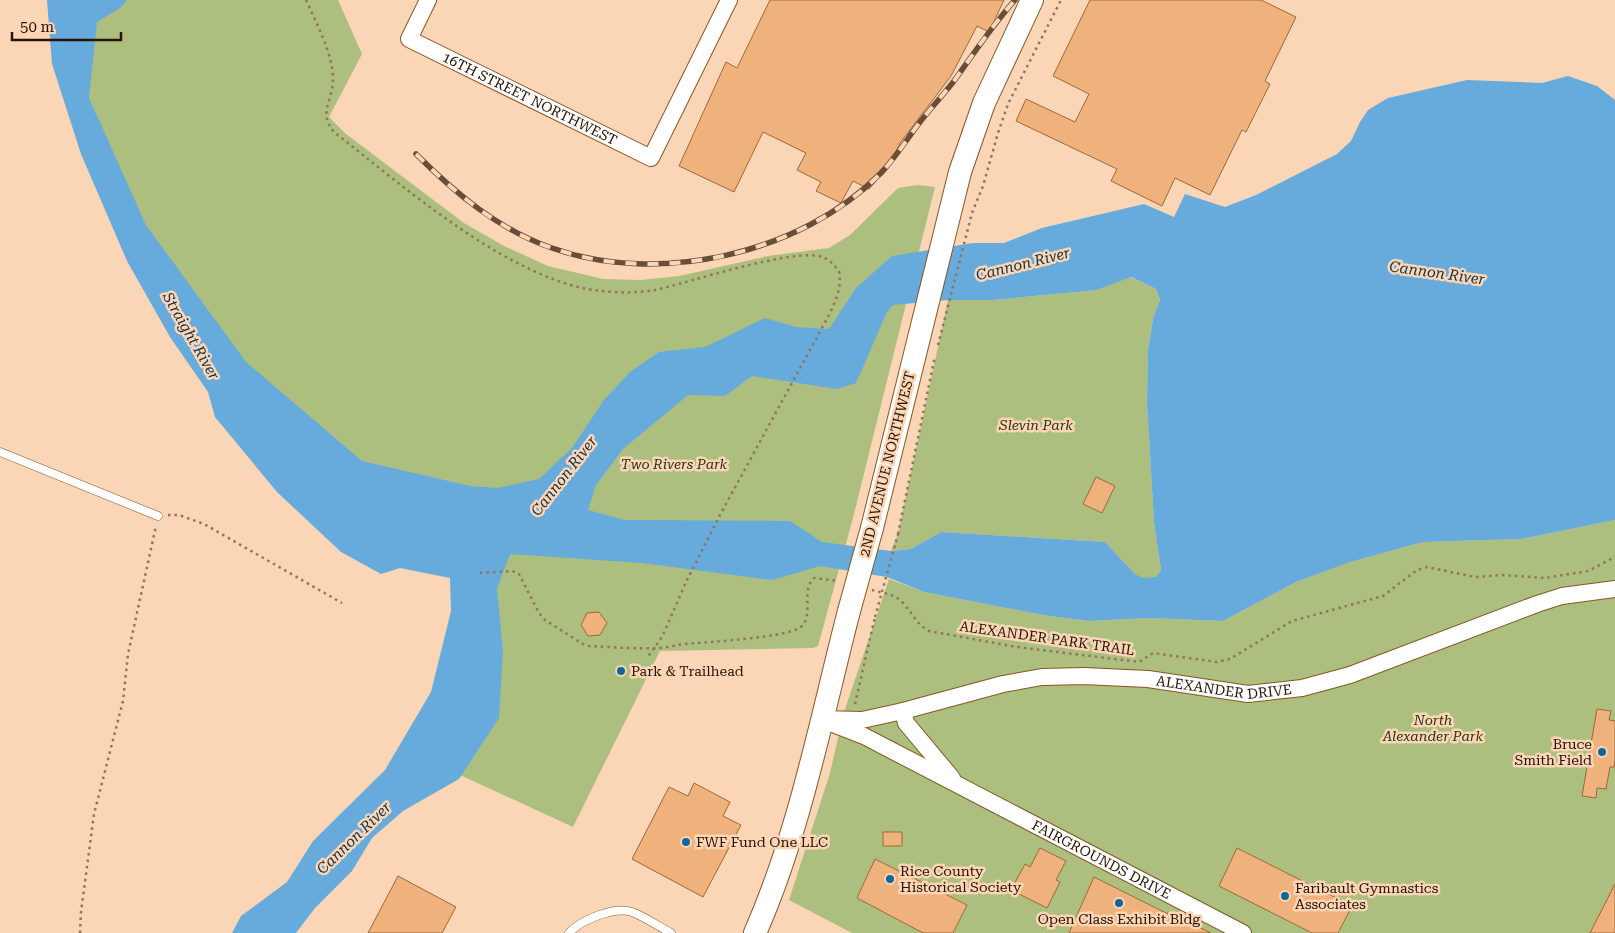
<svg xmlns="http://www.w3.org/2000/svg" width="1615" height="933" font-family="'Roboto Serif',serif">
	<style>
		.green { fill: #acbf7f }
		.water { fill: #67aadc; fill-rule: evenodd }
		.building { fill: #efb27c; stroke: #9e6835 }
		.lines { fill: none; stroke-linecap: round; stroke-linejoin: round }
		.lane-casing { stroke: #8a5521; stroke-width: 9 }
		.street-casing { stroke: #8a5521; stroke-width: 18 }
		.secondary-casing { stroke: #8a5521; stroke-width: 24 }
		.path { stroke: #91745c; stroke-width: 2.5; stroke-dasharray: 2.5 4; stroke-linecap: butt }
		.lane { stroke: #fff; stroke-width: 8 }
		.street { stroke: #fff; stroke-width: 16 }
		.secondary { stroke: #fff; stroke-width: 22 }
		.rail-casing { stroke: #684e38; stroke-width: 5.5 }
		.rail { stroke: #fad6b7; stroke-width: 4; stroke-dasharray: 11; stroke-linecap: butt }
		.secondary-bridge-casing { stroke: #8a5521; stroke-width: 24; stroke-linecap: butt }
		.path-bridge { stroke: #91745c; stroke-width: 2.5; stroke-dasharray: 2.5 4; stroke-linecap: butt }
		.secondary-bridge { stroke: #fff; stroke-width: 22 }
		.poi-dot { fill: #146697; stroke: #fad6b7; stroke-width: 2 }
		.labels { text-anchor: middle; stroke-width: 5; stroke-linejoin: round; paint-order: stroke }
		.street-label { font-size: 14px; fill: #291301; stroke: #fad6b7 }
		.park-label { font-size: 14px; font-style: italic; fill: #2a3313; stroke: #fad6b7 }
		.poi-label { font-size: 14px; fill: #291301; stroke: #fad6b7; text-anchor: start }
		.water-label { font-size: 15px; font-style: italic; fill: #112f43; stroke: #fad6b7 }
	</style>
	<rect width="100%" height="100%" fill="#fad6b7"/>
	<path class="green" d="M71,0H338L362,54L329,117L346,134L464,223L504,246L548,266L603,279L641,280L679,276L768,256L829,248L850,235L898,188L918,185L935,187L853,518L818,646L813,648L660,651L573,827L436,764L470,545L292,472L85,122Z
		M1130,277L1156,289L1160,301L1153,319L1148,350L1147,403L1154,522L1161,570L1156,577L1143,579L1135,574L1105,542L941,532L911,549L891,551L898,534L948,300H994L1097,290Z
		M1615,520V933H852L789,900L830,773L844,712L889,579L924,592L1043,615L1088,621L1147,618L1223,621L1296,582L1349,562L1423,542L1521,539Z"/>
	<path class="water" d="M47,0H127L120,8L97,22L89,98L146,225L246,362L362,461L470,486L497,488L539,479L572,448L604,400L630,372L659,352L705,347L765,318L796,327L829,329L856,288L892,256L973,243H1004L1042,228L1144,204L1174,217L1185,194L1225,207L1256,195L1337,154L1351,141L1360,122L1368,110L1388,98L1467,80L1542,83L1568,76L1597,86L1615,100V520L1521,539L1423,542L1350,562L1296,582L1223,621L1147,618L1088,621L1043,615L924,592L887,577L820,566L772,580L642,563L510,554L497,589L503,652L499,718L459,779L403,811L372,838L352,871L315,908L296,933H232L241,916L287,882L313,841L385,770L431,692L451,611L450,578L400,568L381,574L341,552L277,492L215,417L208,392L170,337L127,261L81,154L52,64ZM1131,277L1156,289L1160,300L1153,319L1148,350L1147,403L1154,522L1161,570L1156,577L1143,578L1135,574L1105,542L941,532L911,549L891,551L822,542L790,521L625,520L588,510L596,485L623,449L688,395L725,396L752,376L837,389L856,383L887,312L893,305L948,300H994L1097,290Z"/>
	<path class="building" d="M770,0H1004L989,32L977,26L951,76L900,143L888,168L869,189L853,181L841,203L816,191L821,182L797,170L806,153L763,132L734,192L679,166L726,62L737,68Z
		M1090,0H1261L1296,17L1265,81L1270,84L1246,132L1242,130L1210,195L1175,178L1162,206L1111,181L1117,169L1016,121L1026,99L1075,122L1089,94L1053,76Z
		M1096,477L1115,486L1102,513L1083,504Z
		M599,612L607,623L600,635L588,636L581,625L587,613Z
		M1597,709L1611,711L1609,720L1615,721V759L1614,767H1610L1606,789L1597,788L1596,798L1582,796Z
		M694,783L730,802L723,816L741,825L703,897L632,859L669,787L688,796Z
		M883,832H902V846H883Z
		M1040,848L1066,861L1056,880L1060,882L1047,908L1011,890L1025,864L1030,867Z
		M1237,848L1352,906L1338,933H1312L1219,886Z
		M875,859L967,905L953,933H923L857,898Z
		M398,876L456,907L442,933H368Z
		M1094,877L1168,914V912L1211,933H1069Z
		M1615,884V933H1590Z"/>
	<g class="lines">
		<g class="lane-casing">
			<path id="lane" d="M0,452L158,516
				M569,933C581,920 614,906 632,912C645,917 658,926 671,933"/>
		</g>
		<g class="street-casing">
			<g id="street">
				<path id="s1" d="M428,0L409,39L651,158L729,0"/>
				<path d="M903,711L906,723L952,778"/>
				<path id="s2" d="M821,719L862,720L903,711L1003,684L1042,677L1084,676L1148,679L1248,694L1302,688L1350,675L1537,604L1562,596L1615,589"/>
				<path id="s3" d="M833,724L864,736L1243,933"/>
			</g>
		</g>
		<g class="secondary-casing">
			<path id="secondary" d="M872,528L960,172L984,103L1032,0
				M755,933C800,831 821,719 849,611"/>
		</g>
		<path class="path" d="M306,0C316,22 334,56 333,81C332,103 318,112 334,132C403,186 513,283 602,291C619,293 639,293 655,290C688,283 795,247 822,257C829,259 834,265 839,271C842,287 836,300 829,315L720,515L687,580L662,637L647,658
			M938,345L972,213L983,186L998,133L1008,104L1061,0
			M168,515H179L204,524L342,603
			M898,534L935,356
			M480,573L512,571L519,574L539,613L545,620L583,644L589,646C611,647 635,649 658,648C667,648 675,645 684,644C704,642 794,638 803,625C813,611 801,590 814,578L838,581
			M872,590C882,593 895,594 902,602C912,612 916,624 929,631L1017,647L1139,662L1153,653L1217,662L1230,659L1292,621L1383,596L1417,570L1427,567L1475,577L1502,575L1545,578L1588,571L1615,557
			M855,704L875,617
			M80,933L81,912L94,814L123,701L128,654L156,526"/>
		<use href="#lane" class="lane"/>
		<use href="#street" class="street"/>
		<use href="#secondary" class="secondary"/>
		<g class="rail-casing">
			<path id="rail" d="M416,154C455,193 499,230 552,248C659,286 801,254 881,173C896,157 907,139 920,122C931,108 943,95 954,81C974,53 992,26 1015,0"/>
		</g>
		<use href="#rail" class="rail"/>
		<g class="secondary-bridge-casing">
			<path id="secondary-bridge" d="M849,611L872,528"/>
		</g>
		<path class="path-bridge" d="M875,617L898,534"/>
		<use href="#secondary-bridge" class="secondary-bridge"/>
	</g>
	<g class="poi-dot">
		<circle cx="621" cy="671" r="5"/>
		<circle cx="1602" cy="752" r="5"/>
		<circle cx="686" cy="842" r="5"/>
		<circle cx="890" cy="879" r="5"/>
		<circle cx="1285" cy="896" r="5"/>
		<circle cx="1119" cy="903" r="5"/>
	</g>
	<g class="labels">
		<g class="street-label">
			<text dy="5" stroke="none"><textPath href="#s1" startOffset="178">16TH STREET NORTHWEST</textPath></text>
			<text transform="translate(887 464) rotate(-76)" y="5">2ND AVENUE NORTHWEST</text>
			<text transform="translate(1047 638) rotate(8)" y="5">ALEXANDER PARK TRAIL</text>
			<text dy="5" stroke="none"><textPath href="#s2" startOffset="409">ALEXANDER DRIVE</textPath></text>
			<text dy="5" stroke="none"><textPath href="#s3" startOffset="301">FAIRGROUNDS DRIVE</textPath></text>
		</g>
		<g class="park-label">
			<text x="1036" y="430">Slevin Park</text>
			<text x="674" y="469">Two Rivers Park</text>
			<text x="1433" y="725">North<tspan x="1433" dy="16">Alexander Park</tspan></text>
		</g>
		<g class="poi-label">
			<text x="631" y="676">Park &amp; Trailhead</text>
			<text x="1592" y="749" text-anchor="end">Bruce<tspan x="1592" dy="16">Smith Field</tspan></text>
			<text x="696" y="847">FWF Fund One LLC</text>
			<text x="900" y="876">Rice County<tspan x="900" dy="16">Historical Society</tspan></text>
			<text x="1295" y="893">Faribault Gymnastics<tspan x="1295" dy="16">Associates</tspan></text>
			<text x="1119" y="924" text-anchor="middle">Open Class Exhibit Bldg</text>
		</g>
		<g class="water-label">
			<text transform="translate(1023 264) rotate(-14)" y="5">Cannon River</text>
			<text transform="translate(1437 273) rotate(8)" y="5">Cannon River</text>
			<text transform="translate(191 336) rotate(60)" y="5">Straight River</text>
			<text transform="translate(564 476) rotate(-52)" y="5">Cannon River</text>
			<text transform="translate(354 838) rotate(-44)" y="5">Cannon River</text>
		</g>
	</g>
	<path d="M12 32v8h109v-8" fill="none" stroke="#291301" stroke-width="2.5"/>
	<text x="20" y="32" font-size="15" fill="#291301" stroke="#fad6b7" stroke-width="4" paint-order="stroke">50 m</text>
</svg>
